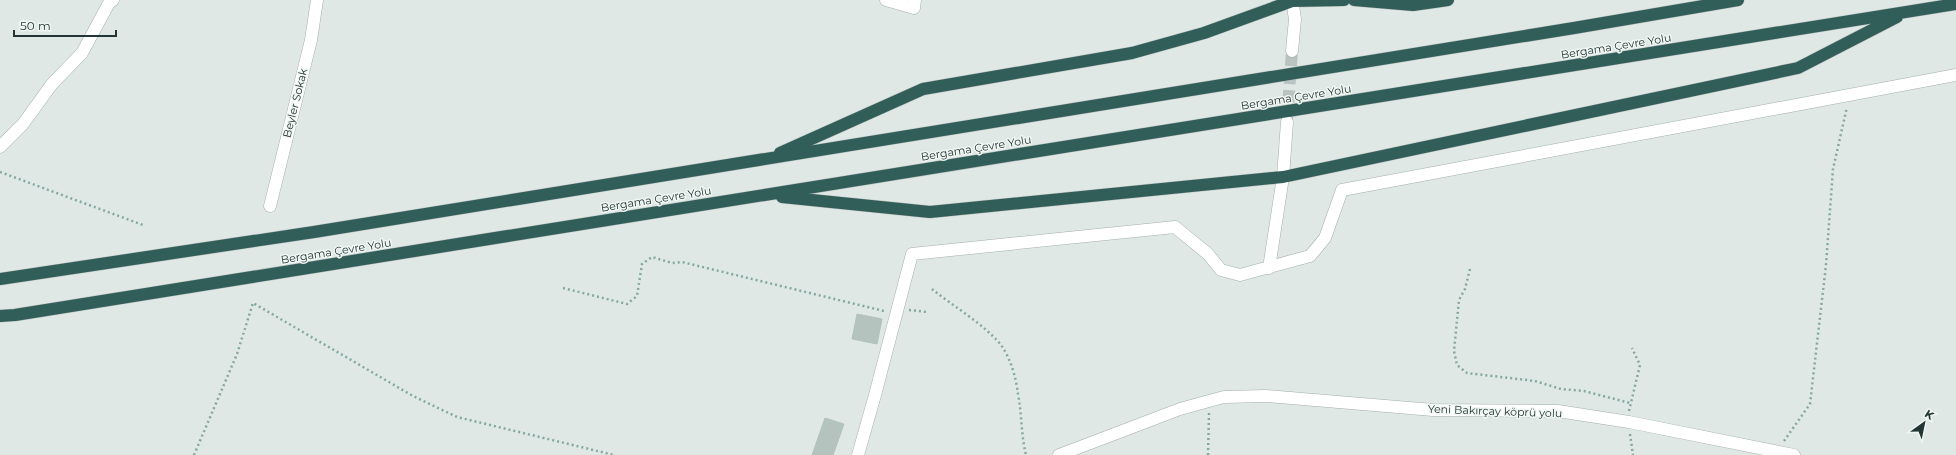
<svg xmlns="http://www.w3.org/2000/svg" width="1956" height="455" font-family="Montserrat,sans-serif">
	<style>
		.building { fill: #b5c3bf; stroke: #b3c1bd }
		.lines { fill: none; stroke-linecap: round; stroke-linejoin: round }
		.minor-tunnel { stroke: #b9c4c1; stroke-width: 12; stroke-dasharray: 12 6; stroke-linecap: butt }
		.minor-casing { stroke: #a3afac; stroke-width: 13 }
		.highway-casing { stroke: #bdc3c2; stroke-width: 13 }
		.path { stroke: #84a8a1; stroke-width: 2.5; stroke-dasharray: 2 3; stroke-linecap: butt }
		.minor { stroke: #fff; stroke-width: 12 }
		.highway { stroke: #325e5a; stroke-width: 12 }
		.labels { text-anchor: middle; stroke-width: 3; stroke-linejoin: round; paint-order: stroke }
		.street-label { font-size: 11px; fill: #233633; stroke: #eff6f3 }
	</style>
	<rect width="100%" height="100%" fill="#dfe8e5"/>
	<path class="building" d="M857,314L882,319L877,344L852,339Z
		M825,418L844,424L833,455H812Z"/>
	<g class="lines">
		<path class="minor-tunnel" d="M1287,120L1292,51"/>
		<g class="minor-casing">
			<path id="minor" d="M886,0L914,8L915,0
				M1292,0L1295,19L1292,51
				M0,147L23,124L52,84L82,53L109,3L113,0
				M270,206L311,40L317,0
				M1269,268L1283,177L1287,122
				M858,455L875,395L912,254L1175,227L1208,254L1221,270L1240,275L1310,256L1325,238L1342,190L1956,75
				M1059,455L1180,409L1209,401L1224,397L1266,396L1433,410L1558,411L1629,422L1794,455"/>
		</g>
		<g class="highway-casing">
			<path id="highway" d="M1354,0L1413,5L1448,0
				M780,153L923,89L1132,53L1204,33L1292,1L1344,0
				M782,197L930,212L1283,177L1798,68L1897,17
				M0,279L314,232L1574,28L1738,0
				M0,316L15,315L1956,4"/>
		</g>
		<path class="path" d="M0,172L143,225
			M1470,269L1465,289L1459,300L1454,351L1457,365L1467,373L1535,381L1561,389L1584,391L1630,403
			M563,288L627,304L637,296L642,264L652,257L672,263L682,262L884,311
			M932,289C954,307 984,324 1001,345C1011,359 1016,378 1018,394C1022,415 1021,435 1026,455
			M909,310L927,312
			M1629,411L1640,365L1632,348
			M1630,434L1633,455
			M1784,441L1810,404L1826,265L1833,169L1847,107
			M194,455L237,354L253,303L413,396L457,417L614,455
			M1208,455L1209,413"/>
		<use href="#minor" class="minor"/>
		<use href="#highway" class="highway"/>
	</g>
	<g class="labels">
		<g class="street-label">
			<text transform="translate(1616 46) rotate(-9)" y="4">Bergama Çevre Yolu</text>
			<text transform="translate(1296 97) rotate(-9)" y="4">Bergama Çevre Yolu</text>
			<text transform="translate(295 103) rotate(-76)" y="4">Beyler Sokak</text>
			<text transform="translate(976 148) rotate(-9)" y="4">Bergama Çevre Yolu</text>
			<text transform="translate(656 199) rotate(-9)" y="4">Bergama Çevre Yolu</text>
			<text transform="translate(336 251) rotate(-9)" y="4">Bergama Çevre Yolu</text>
			<text transform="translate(1495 411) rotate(2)" y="4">Yeni Bakırçay köprü yolu</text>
		</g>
	</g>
	<g transform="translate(1924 423) rotate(33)" stroke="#eff6f3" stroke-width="3" paint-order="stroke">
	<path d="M0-3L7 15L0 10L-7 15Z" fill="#233633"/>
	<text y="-6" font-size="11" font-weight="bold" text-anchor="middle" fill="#233633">K</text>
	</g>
	<path d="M14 30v6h102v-6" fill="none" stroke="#233633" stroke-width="2"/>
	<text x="20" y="30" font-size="12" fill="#233633" stroke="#eff6f3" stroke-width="3" paint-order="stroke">50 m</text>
</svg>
